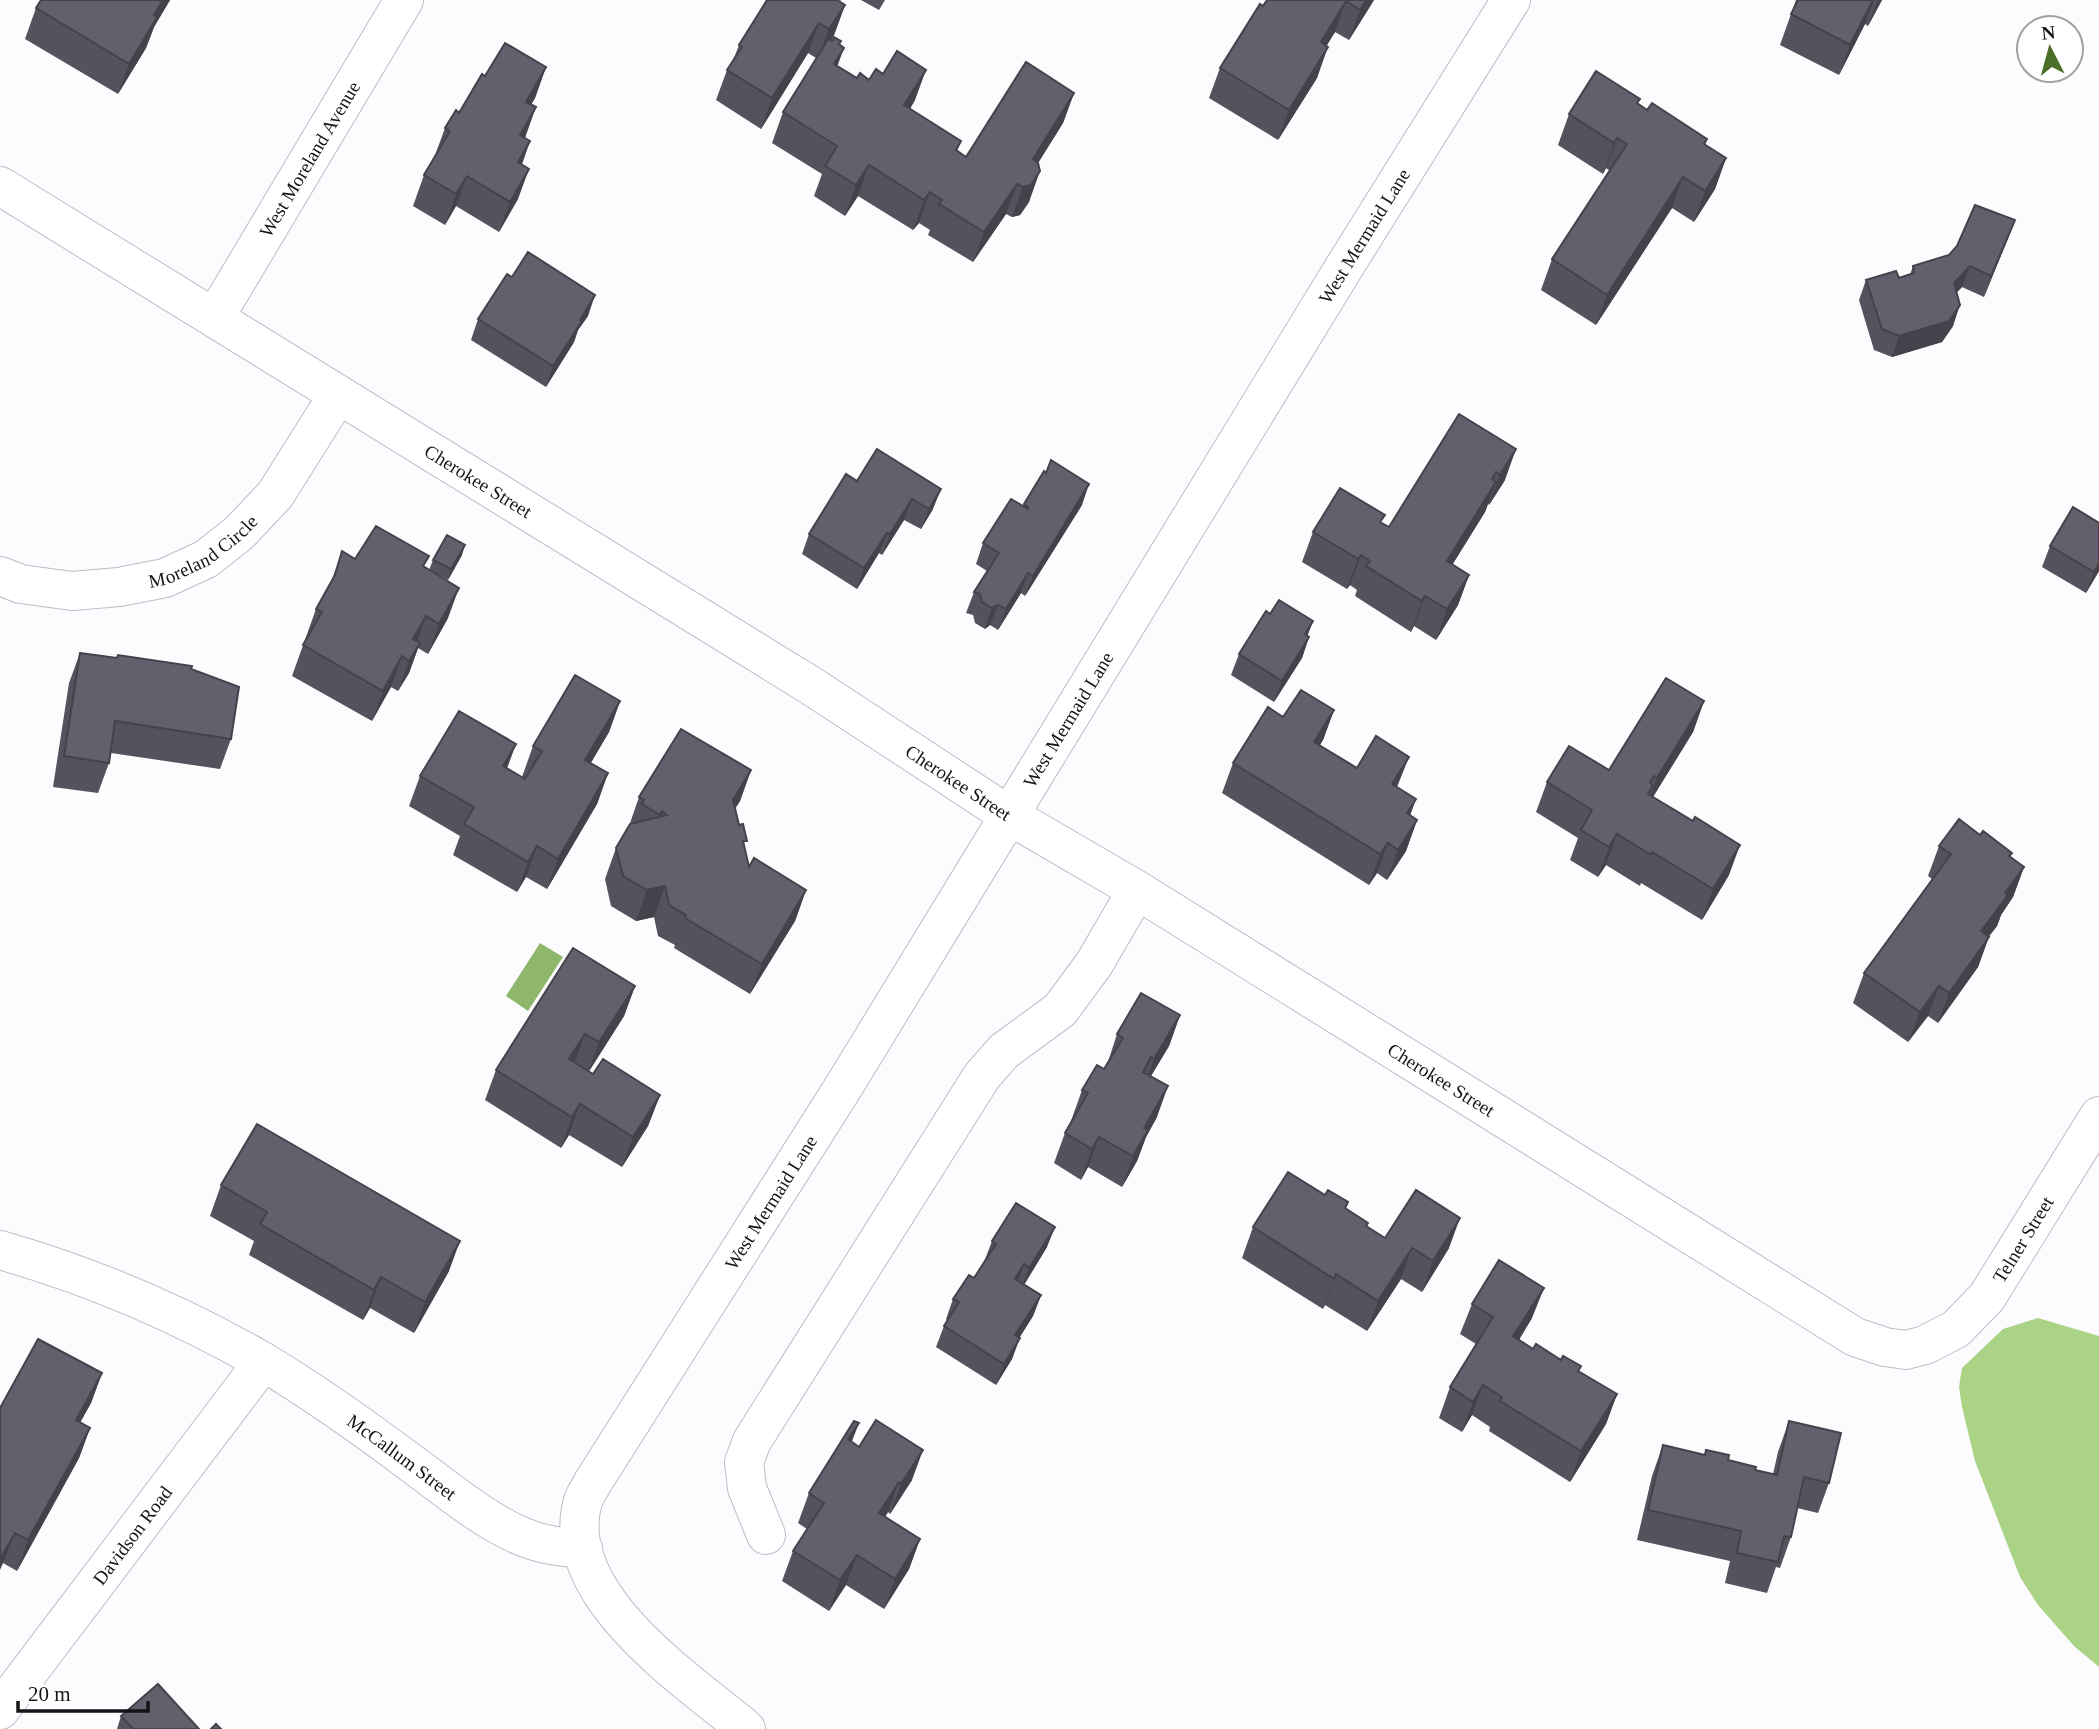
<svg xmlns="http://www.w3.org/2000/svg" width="2099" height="1729" font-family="Georgia,serif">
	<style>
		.forest { fill: #aad386 }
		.water { fill: #8fb76c }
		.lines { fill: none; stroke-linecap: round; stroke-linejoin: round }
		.minor-casing { stroke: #c0bbca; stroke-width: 40 }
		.minor { stroke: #fff; stroke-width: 38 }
		.wall { fill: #56525d }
		.shaded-wall { fill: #46424c }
		.building { fill: #645f6c; stroke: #46424c; stroke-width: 2 }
		.labels { text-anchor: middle; stroke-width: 7; stroke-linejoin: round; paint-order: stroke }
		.street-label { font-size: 19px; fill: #151419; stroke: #fff }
	</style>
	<rect width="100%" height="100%" fill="#fcfbfe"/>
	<path class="forest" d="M2038,1318L2099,1336V1667L2074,1646L2038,1605L2020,1577L1975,1461L1962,1407L1959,1387L1962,1368L2003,1329Z"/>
	<path class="water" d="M540,943L563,957L528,1011L506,996Z"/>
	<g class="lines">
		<g class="minor-casing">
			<g id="minor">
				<path id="s1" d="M0,186L813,687L1010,816L1137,890L1855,1337L1885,1347L1906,1350L1925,1345L1956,1329L1987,1297L2099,1116"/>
				<path id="s2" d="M215,317L404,0"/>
				<path id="s3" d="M0,576L21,584L72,591L119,587L165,578L206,559L239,533L275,495L338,395"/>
				<path id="s4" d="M0,1250C91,1276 180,1314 262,1361C314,1392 363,1427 411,1463C444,1487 483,1520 521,1536C541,1545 561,1547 583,1549"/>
				<path d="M766,1535L747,1488L744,1462L752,1441L982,1076L1004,1051L1060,1010L1094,964L1137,890"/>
				<path id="s5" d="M0,1710L263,1362"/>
				<path id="s6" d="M746,1729C686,1679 556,1594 583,1501C585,1495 590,1488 593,1482L844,1086L1343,269L1511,0"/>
			</g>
		</g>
		<use href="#minor" class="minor"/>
	</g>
	<path class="wall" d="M41,0H170L154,27L146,48L118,94L25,39L36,8Z
		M841,0L840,2L845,5L834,35L831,40L840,45L837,66L857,78L869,80L915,100L910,109L961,141L957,151L966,157L1074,93L1063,123L1038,163L1029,202L1020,215L1012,217L1006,214L973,262L928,235L930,230L919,223L913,230L858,196L845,216L814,196L822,174L772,143L783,112L816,58L808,53L761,129L716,100L727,70L734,58L739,45Z
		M861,0H885L879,10Z
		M1374,0L1349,40L1335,32L1326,46L1317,78L1278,140L1209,98L1220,68L1263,6Z
		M1796,0H1882L1868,26L1865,24L1839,75L1780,45Z
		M546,67L535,98L531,105L525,138L530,141L522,164L518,199L499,232L456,206L445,225L413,206L424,175L434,158L445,128L459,113L485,76Z
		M1638,104L1647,110L1707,139L1705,145L1726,158L1715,189L1694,222L1672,208L1596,325L1541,290L1552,259L1610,171L1606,168L1603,174L1558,145L1569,114Z
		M2015,220L1984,297L1962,287L1957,292L1953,326L1942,342L1892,357L1874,350L1859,300L1866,280L1899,278L1910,275L1913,266L1949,255Z
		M588,316L578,330L574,342L546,387L471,340L478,319Z
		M1459,414L1505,480L1489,505L1488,504L1485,512L1452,565L1469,575L1458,605L1436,640L1414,626L1411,632L1355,596L1357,590L1350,585L1347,589L1302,562L1313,532L1382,523L1389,527Z
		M877,449L933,509L921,529L904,520L882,555L879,553L857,589L802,554L809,534L857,481Z
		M1024,504L1082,505L1025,596L1021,593L998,630L990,625L985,629L975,623L973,615L966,613L974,592L987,571L976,564L983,543Z
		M2099,523V571L2086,593L2042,567L2050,546Z
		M342,551L355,559L429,570L433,560L462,555L448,580L433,572L448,618L428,654L418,648L409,673L398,691L391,687L372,721L292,676L316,609L330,585Z
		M1270,614L1313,621L1307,636L1309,637L1302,658L1274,702L1231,675L1239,654Z
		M80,653L191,669L231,739L220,769L111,753L109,763L98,793L53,787L69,683Z
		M620,701L609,732L591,763L608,773L597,804L547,889L526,877L517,892L453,855L460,836L409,806L420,776L507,769L522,777L533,746Z
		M1704,701L1693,732L1653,797L1729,875L1702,920L1641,883L1640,886L1606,865L1598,877L1570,860L1578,838L1536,812L1547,782L1609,770Z
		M1334,710L1323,740L1320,745L1357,768L1397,787L1416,799L1410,815L1417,820L1406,851L1387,880L1377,873L1369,885L1222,793L1233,763L1283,717Z
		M751,770L740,801L735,808L749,867L806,890L795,921L750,994L674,948L675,945L658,936L654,917L636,921L611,906L605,879L616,848L629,826L639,797Z
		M1980,835L2012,853L2010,857L2024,867L2013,897L2001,915L1997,926L1989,936L1978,967L1938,1023L1928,1016L1908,1042L1853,1003L1864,973L1932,879L1928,876L1939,846Z
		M635,986L624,1016L589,1071L593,1074L660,1095L648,1126L622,1167L569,1135L561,1148L485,1100L496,1070Z
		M1180,1015L1169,1046L1151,1076L1157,1117L1146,1137L1137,1161L1122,1187L1088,1167L1081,1180L1054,1163L1065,1133L1071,1121L1082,1090L1104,1069L1107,1065L1117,1034Z
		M221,1185L449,1271L414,1333L370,1308L363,1320L249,1255L254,1241L210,1216Z
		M1325,1195L1348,1202L1346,1208L1368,1223L1367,1226L1385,1238L1449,1248L1422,1292L1401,1279L1367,1331L1325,1305L1323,1309L1242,1258L1253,1227Z
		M992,1241L1047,1247L1024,1285L1041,1295L1033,1316L1019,1338L1012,1359L996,1385L936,1347L944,1326L947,1320L946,1319L953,1299L974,1278L984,1262Z
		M1472,1304L1532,1318L1519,1340L1533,1349L1581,1366L1579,1371L1617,1394L1606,1424L1570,1482L1489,1431L1490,1427L1472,1415L1462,1432L1439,1418L1450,1387L1476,1344L1460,1334Z
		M102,1373L91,1403L80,1422L90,1428L79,1458L17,1571L3,1563L0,1408Z
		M1789,1421L1829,1483L1818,1513L1797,1508L1791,1537L1780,1568L1776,1567L1767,1593L1725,1583L1730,1561L1637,1540L1652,1476L1663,1445L1773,1474L1778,1452Z
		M852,1442L912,1480L890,1514L888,1512L885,1517L920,1539L909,1569L884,1609L846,1585L829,1611L782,1581L793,1551L807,1529L798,1523L809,1493Z
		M121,1716L199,1729H117Z"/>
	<path class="shaded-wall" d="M163,0H170L154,27L146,48L118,94L129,64L154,15Z
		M1366,0H1374L1349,40L1360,10Z
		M1873,0H1874L1865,24L1839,75L1850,45Z
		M1878,0H1882L1868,26Z
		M1346,1L1335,32L1310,73L1321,42Z
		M845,5L834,35L818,59L829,29Z
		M819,23L808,53L761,129L772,98Z
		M1328,47L1317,78L1278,140L1289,110Z
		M844,48L833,78L834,64Z
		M546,67L535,98L515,132L526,102Z
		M926,70L915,100L893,136L904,105Z
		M1074,93L1063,123L1023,187L1040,171L1029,202L1020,215L1012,217L1033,159Z
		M536,107L525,138L520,135Z
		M1617,138L1606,168L1603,174L1614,143Z
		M530,141L519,172L518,162Z
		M1726,158L1715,189L1694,222L1705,191Z
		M869,165L858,196L845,216L856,185Z
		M529,169L518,199L499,232L510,202Z
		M467,176L456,206L445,225L456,194Z
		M1683,177L1672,208L1596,325L1607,295Z
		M1017,184L1006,214L973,262L984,232Z
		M930,192L919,223L913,230L924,200Z
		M2015,220L2007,241L1984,297L1991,276Z
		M1970,266L1962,287L1946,303L1954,283Z
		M595,295L588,316L578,330L574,342L546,387L553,366L580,320Z
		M1960,305L1953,326L1942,342L1892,357L1899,336Z
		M1516,449L1505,480L1489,505L1500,475Z
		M1496,472L1488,495L1496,482L1485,512L1436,591L1447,561Z
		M1089,484L1082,505L1025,596L1033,576Z
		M941,489L933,509L921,529L929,509Z
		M912,499L904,520L882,555L890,534Z
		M887,533L879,553L857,589L864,568Z
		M465,545L462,555L448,580L451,569Z
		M1361,555L1350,585L1347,589L1358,559Z
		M2099,563V571L2086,593L2094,572Z
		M1028,573L1021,593L998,630L1006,609Z
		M1469,575L1458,605L1436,640L1447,609Z
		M459,588L448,618L428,654L439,624Z
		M1425,596L1414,626L1411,632L1422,601Z
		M998,605L990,625L985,629L992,608Z
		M426,616L415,647L413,639Z
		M1313,621L1305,642V634Z
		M1309,637L1302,658L1274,702L1282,681Z
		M420,643L409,673L398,691L409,661Z
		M402,656L391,687L372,721L383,691Z
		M620,701L609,732L574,790L585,760Z
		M1704,701L1693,732L1646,808L1657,778Z
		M1334,710L1323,740L1303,772L1314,742Z
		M516,744L505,774L503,766Z
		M1409,757L1397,787L1392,784Z
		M751,770L740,801L722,830L733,800Z
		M608,773L597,804L547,889L558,859Z
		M1416,799L1405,829L1407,813Z
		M1417,820L1406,851L1387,880L1398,850Z
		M1617,834L1606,865L1598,877L1609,847Z
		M1388,843L1377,873L1369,885L1380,854Z
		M1740,845L1729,875L1702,920L1713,889Z
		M537,846L526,877L517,892L528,862Z
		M2024,867L2013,897L2001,915L1997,926L1970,961L1981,931L2005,893Z
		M665,886L654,917L636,921L647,890Z
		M806,890L795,921L750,994L762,964Z
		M1989,937L1978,967L1938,1023L1949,993Z
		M635,986L624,1016L588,1073L599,1042Z
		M1939,986L1928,1016L1908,1042L1920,1012Z
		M1180,1015L1169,1046L1143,1089L1154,1059Z
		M585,1034L574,1064L569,1059Z
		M1151,1057L1140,1088L1143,1072Z
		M1168,1086L1157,1117L1146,1137L1137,1161L1122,1187L1144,1128Z
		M660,1095L648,1126L622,1167L633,1137Z
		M580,1104L569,1135L561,1148L572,1117Z
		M1099,1137L1088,1167L1081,1180L1092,1149Z
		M1460,1218L1449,1248L1422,1292L1433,1261Z
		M1055,1227L1047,1247L1022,1288L1029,1268Z
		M460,1241L449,1271L414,1333L425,1302Z
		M1412,1248L1401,1279L1367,1331L1378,1301Z
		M1024,1264L1017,1284L1015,1279Z
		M1336,1274L1325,1305L1323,1309L1334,1279Z
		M381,1277L370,1308L363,1320L374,1290Z
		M1544,1288L1532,1318L1502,1367L1513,1336Z
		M1041,1295L1033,1316L1008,1356L1015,1335Z
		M1020,1338L1012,1359L996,1385L1004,1364Z
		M102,1373L91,1403L65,1450L76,1420Z
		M1483,1385L1472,1415L1462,1432L1473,1402Z
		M1617,1394L1606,1424L1570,1482L1581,1451Z
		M859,1423L847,1454L848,1439Z
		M90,1428L79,1458L17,1571L28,1540Z
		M923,1450L912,1480L890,1514L901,1484Z
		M899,1482L888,1512L868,1543L879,1513Z
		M15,1533L3,1563L0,1570V1559Z
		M920,1539L909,1569L884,1609L895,1579Z
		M857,1555L846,1585L829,1611L840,1580Z"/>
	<path class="building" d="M41,0H163L154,15L157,17L129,64L36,8Z
		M767,0H837L845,5L829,29L819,23L772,98L727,70L742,47L739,45Z
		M1267,0H1366L1360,10L1346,1L1321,42L1328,47L1289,110L1220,68L1260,4L1263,6Z
		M1798,0H1873L1850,45L1791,14Z
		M834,37L841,41L839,44L844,48L834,64L857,78L860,73L869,80L876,69L883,74L897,51L926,70L904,105L961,141L956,150L966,157L1026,62L1074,93L1033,159L1038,163L1040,171L1031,185L1023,187L1017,184L984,232L939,204L942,200L930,192L924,200L869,165L856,185L825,166L837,146L783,112L829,38L832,41Z
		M505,43L546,67L526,102L536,107L520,135L530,141L518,162L529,169L510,202L467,176L456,194L424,175L450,131L445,128L456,110L459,113L482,74L485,76Z
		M1596,71L1640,99L1637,103L1647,110L1652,103L1707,139L1704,144L1726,158L1705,191L1683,177L1607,295L1552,259L1627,144L1617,138L1614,143L1569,114Z
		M1975,205L2015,220L1991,276L1970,266L1954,283L1960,305L1949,321L1899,336L1882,329L1866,280L1896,271L1899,278L1914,273L1913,266L1949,255L1957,246Z
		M528,252L595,295L580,320L582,321L553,366L478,319L507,274L512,277Z
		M1459,414L1516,449L1500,475L1496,472L1492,479L1496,482L1447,561L1469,575L1447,609L1425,596L1422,601L1366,566L1370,561L1361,555L1358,559L1313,532L1340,488L1385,515L1380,522L1389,527Z
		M877,449L941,489L929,509L912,499L890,534L887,533L864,568L809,534L846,474L857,481Z
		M1051,460L1089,484L1033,576L1028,573L1006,609L998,605L992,608L982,602L980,594L974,592L999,553L983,543L1011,499L1028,509V507L1024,504L1044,471L1046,473Z
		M2073,507L2099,523V563L2094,572L2050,546Z
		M376,526L429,556L423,566L459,588L439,624L426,616L413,639L420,643L409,661L402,656L383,691L303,645L322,612L316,609L335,575L342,551L355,559Z
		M447,535L465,545L451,569L433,560Z
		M1279,600L1313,621L1305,634L1309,637L1282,681L1239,654L1266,611L1270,614Z
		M80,653L117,658L118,655L192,666L191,669L239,687L231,739L115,721L109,763L64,756Z
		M575,675L620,701L585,760L608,773L558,859L537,846L528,862L464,824L474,807L420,776L459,711L516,744L503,766L525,779L542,751L533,746Z
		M1666,678L1704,701L1657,778L1654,776L1650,783L1653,785L1648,794L1693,821L1695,817L1740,845L1713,889L1652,852L1651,855L1617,834L1609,847L1581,830L1592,810L1547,782L1569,746L1609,770Z
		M1301,690L1334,710L1314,742L1357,768L1376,736L1409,757L1392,784L1416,799L1407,813L1417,820L1398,850L1388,843L1380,854L1233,763L1268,707L1283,717Z
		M681,729L751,770L733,800L739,825L743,824L747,841H743L749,867L754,858L806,890L762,964L685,918L686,915L669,905L665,886L647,890L623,876L616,848L630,824L667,815L662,811L660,815L642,804L644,800L639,797Z
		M1959,819L1980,835L1983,831L2012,853L2009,856L2024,867L2005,893L2008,895L1981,931L1989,937L1949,993L1939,986L1920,1012L1864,973L1951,854L1939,846Z
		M573,948L635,986L599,1042L585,1034L569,1059L593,1074L603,1059L660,1095L633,1137L580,1104L572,1117L496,1070Z
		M1141,993L1180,1015L1154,1059L1151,1057L1143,1072L1168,1086L1144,1128L1148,1130L1133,1156L1099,1137L1092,1149L1065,1133L1088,1093L1082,1090L1097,1065L1104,1069L1123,1038L1117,1034Z
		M257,1124L460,1241L425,1302L381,1277L374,1290L260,1224L267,1212L221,1185Z
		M1288,1172L1325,1195L1328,1190L1348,1202L1345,1208L1368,1223L1366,1226L1385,1238L1416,1190L1460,1218L1433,1261L1412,1248L1378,1301L1336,1274L1334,1279L1253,1227Z
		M1016,1203L1055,1227L1029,1268L1024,1264L1015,1279L1041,1295L1015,1335L1020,1338L1004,1364L944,1326L959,1302L953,1299L969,1275L974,1278L996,1244L992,1241Z
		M1499,1260L1544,1288L1513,1336L1533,1349L1536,1344L1561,1360L1563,1356L1581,1366L1578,1371L1617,1394L1581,1451L1500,1401L1502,1397L1483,1385L1473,1402L1450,1387L1493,1317L1472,1304Z
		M38,1339L102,1373L76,1420L90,1428L28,1540L15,1533L0,1559V1408Z
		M876,1420L923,1450L901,1484L899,1482L879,1513L920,1539L895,1579L857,1555L840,1580L793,1551L824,1503L809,1493L854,1421L859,1423L848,1439L859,1447Z
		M1789,1421L1841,1433L1829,1483L1804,1477L1791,1537L1784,1536L1778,1562L1737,1553L1741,1531L1648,1510L1663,1445L1705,1455L1706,1450L1729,1455L1728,1460L1756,1467L1755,1470L1777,1475Z
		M158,1684L199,1729H133L121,1716Z
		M216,1724L221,1729H211Z"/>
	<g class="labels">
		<g class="street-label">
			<text dy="7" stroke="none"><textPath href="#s2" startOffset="184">West Moreland Avenue</textPath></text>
			<text dy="7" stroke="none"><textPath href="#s6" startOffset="1783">West Mermaid Lane</textPath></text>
			<text dy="7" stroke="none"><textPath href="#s1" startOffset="562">Cherokee Street</textPath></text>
			<text dy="7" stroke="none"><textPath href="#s3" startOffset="214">Moreland Circle</textPath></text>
			<text dy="7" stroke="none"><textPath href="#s6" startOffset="1216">West Mermaid Lane</textPath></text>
			<text dy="7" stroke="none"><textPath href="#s1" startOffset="1129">Cherokee Street</textPath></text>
			<text dy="7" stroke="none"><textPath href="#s1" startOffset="1696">Cherokee Street</textPath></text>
			<text dy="7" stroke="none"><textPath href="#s6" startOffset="649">West Mermaid Lane</textPath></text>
			<text dy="7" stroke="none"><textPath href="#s1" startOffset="2403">Telner Street</textPath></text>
			<text dy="7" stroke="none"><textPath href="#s4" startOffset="455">McCallum Street</textPath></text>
			<text dy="7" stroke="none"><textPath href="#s5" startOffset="219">Davidson Road</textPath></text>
		</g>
	</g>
	<g transform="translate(2050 49) rotate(354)"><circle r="33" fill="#ffffff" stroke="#a1a1a3" stroke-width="2"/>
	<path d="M0-5L12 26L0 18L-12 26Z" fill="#4c6f27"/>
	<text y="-10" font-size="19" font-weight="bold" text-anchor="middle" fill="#151419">N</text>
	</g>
	<path d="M18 1701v10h130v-10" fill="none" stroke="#151419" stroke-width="3.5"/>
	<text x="28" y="1701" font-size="21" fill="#151419" stroke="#ffffff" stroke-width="5" paint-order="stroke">20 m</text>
</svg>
